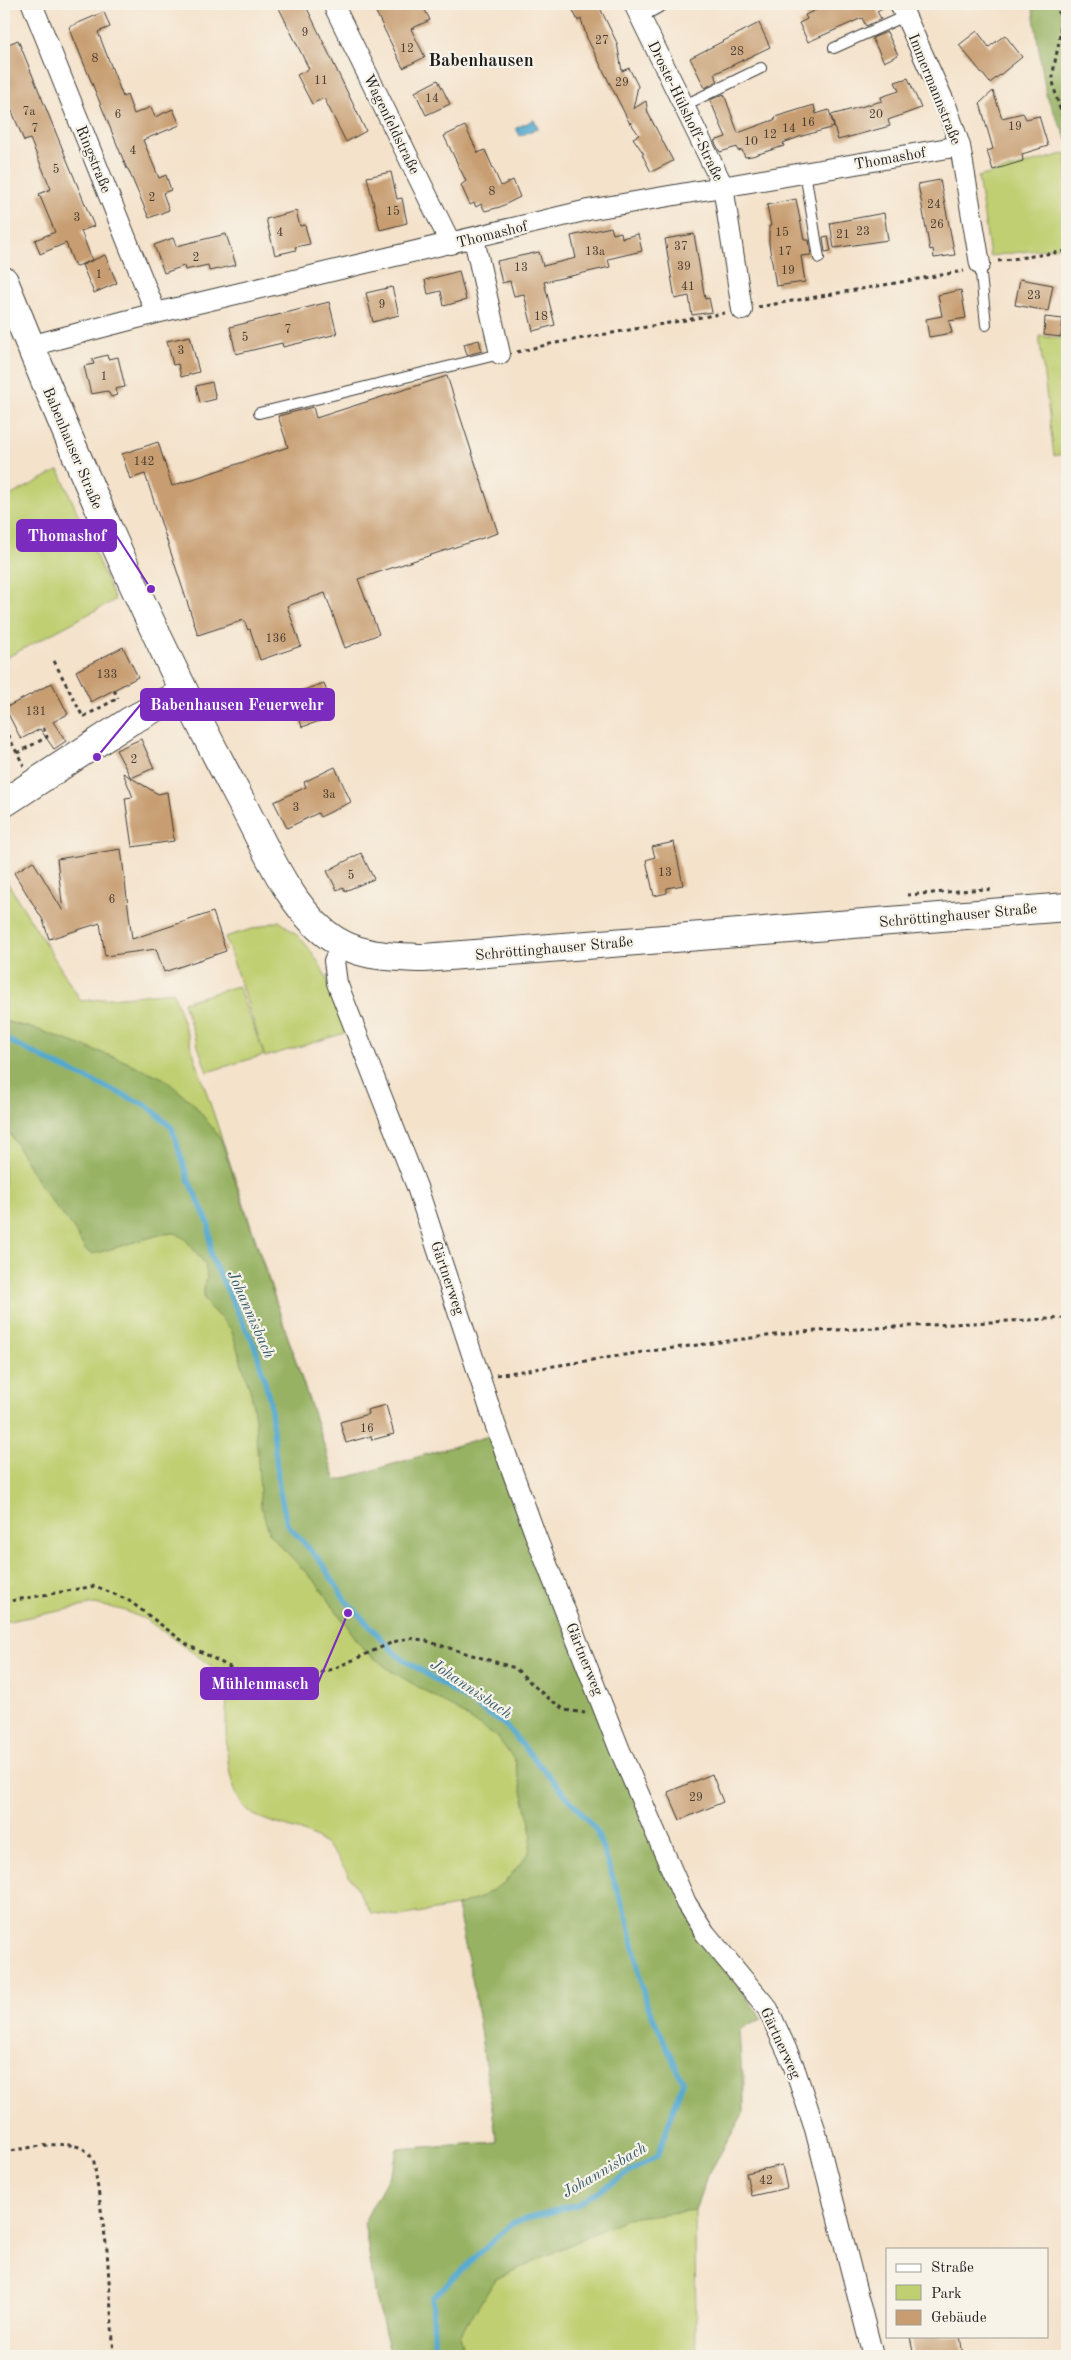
<svg xmlns="http://www.w3.org/2000/svg" width="1071" height="2360" font-family="'Old Standard TT',serif">
	<style>
		.green { fill: #bfcf71; stroke: #6e7646 }
		.forest { fill: #97b263; stroke: #5a6740 }
		.water { fill: #53a8cf; stroke: #386276 }
		.lines { fill: none; stroke-linecap: round; stroke-linejoin: round }
		.stream { stroke: #53a8cf; stroke-width: 5.5 }
		.building { fill: #c79d71 }
		.lane-casing { stroke: #3c3a36; stroke-width: 12 }
		.street-casing { stroke: #3c3a36; stroke-width: 22 }
		.secondary-casing { stroke: #3c3a36; stroke-width: 30 }
		.path { stroke: #3c3a36; stroke-width: 3; stroke-dasharray: 4 4; stroke-linecap: butt }
		.lane { stroke: #fff; stroke-width: 10 }
		.street { stroke: #fff; stroke-width: 20 }
		.secondary { stroke: #fff; stroke-width: 28 }
		.labels { text-anchor: middle; stroke-width: 4.5; stroke-linejoin: round; paint-order: stroke }
		.number-label { font-size: 12px; fill: #473c31 }
		.street-label { font-size: 15px; fill: #1c1c1c; stroke: #f7f3e8 }
		.water-label { font-size: 16px; font-style: italic; fill: #355b6d; stroke: #f7f3e8 }
		.quarter-label { font-size: 18px; font-weight: bold; fill: #1c1c1c; stroke: #f7f3e8 }
		.leader { fill: none; stroke: #7b2cbf; stroke-width: 2 }
		.callout-dot { fill: #7b2cbf; stroke: #f7f3e8; stroke-width: 2 }
		.callout { fill: #7b2cbf; stroke: #7b2cbf; stroke-width: 2 }
		.callout-label { font-size: 16px; text-anchor: middle; font-weight: bold; fill: #fff }
	</style>
	<rect width="100%" height="100%" fill="#f7f3e8"/>
	<filter id="ink" filterUnits="userSpaceOnUse"><feTurbulence type="fractalNoise" baseFrequency=".02" numOctaves="2"/><feDisplacementMap in="SourceGraphic" scale="10" xChannelSelector="R" yChannelSelector="G"/><feConvolveMatrix kernelMatrix="1 2 1 2 8 2 1 2 1" color-interpolation-filters="sRGB"/></filter>
	<filter id="wash" filterUnits="userSpaceOnUse"><feTurbulence type="fractalNoise" baseFrequency=".0096" numOctaves="4" result="noise"/><feDisplacementMap in="SourceGraphic" scale="20" xChannelSelector="R" yChannelSelector="G"/><feGaussianBlur stdDeviation="1.12" result="paint"/><feColorMatrix in="noise" values="0 0 0 0 0 0 0 0 0 0 0 0 0 0 0 0 0 1.4 0 .05"/><feComposite in="paint" operator="in"/></filter>
	<g filter="url(#wash)">
		<rect width="100%" height="100%" fill="#f4e2cb"/>
		<path class="green" d="M1067,153V246L990,256L978,177Z
			M1039,336L1067,339V453L1054,456Z
			M59,470L115,600L4,659V499Z
			M4,877L81,1001L173,992L336,1481L489,1436L744,2075V2112L707,2177L695,2210L696,2345L700,2356H391L376,2297L364,2222L394,2166L397,2149L497,2142L473,1983L457,1906L400,1916L371,1913C360,1895 341,1857 325,1844C304,1827 277,1827 254,1815C219,1797 226,1711 228,1678L147,1620L122,1610L95,1604L4,1622Z
			M279,921C286,926 294,932 300,938C325,963 335,1001 348,1032L265,1057L225,937Z
			M238,986L264,1055L207,1072L183,1002Z"/>
		<path class="forest" d="M1032,4H1067V140L1046,95Z
			M4,1021L39,1030L122,1060L163,1078L193,1103L221,1139L336,1481L489,1436L567,1637L729,1973L762,2019L739,2029L744,2112L707,2177L695,2210L627,2218L496,2279L459,2336L466,2356H391L376,2297L364,2222L394,2166L397,2149L497,2142L473,1983L457,1906L480,1898L505,1882L529,1853L532,1833L515,1761L498,1738L444,1702L391,1671L364,1650L318,1585L270,1535L261,1507L255,1419L251,1393L231,1329L209,1307L204,1298V1287L207,1277L205,1264L186,1240L176,1233L163,1234L93,1254L86,1251L73,1228L42,1189L4,1123Z"/>
		<path class="water" d="M534,120L538,128L520,136L516,128Z"/>
		<g class="lines">
			<path class="stream" d="M4,1038L57,1065L148,1106L172,1128L189,1181L209,1224L211,1257L256,1349L270,1401L279,1487L287,1524L321,1562L346,1601L397,1655L505,1725L596,1830L628,1920L645,2000L683,2081L658,2155L576,2205L512,2223L432,2298L435,2356"/>
		</g>
		<g id="blocks">
			<path class="building" d="M277,4H305L366,131L346,142L324,98L312,104L297,75L309,69Z
				M372,4H422L430,20L411,29L425,57L403,68Z
				M570,4H607L600,8L617,43L622,71L629,68L638,86L633,109L646,101L648,113L673,161L651,172L642,154H644L633,138L639,135L630,122V124L587,38L581,19L578,21Z
				M829,4H888L889,5L877,11L881,19L866,26L862,18L808,42L799,23L807,19L805,15Z
				M104,12L110,27L98,32L123,97L127,95L134,114L151,107L155,117L173,109L180,125L143,140L159,178L166,175L171,190L163,193L169,210L149,218L128,169H127L69,27Z
				M759,23L770,47L714,74L718,81L705,88L690,58Z
				M977,31L989,47L1005,35L1022,57L990,83L959,45Z
				M887,32L898,55L884,62L872,38Z
				M18,40L94,226L81,231L92,260L75,267L66,243L40,254L35,240L55,232L39,194L51,189L30,139L24,141L4,91V86L10,83L4,66V46Z
				M908,78L921,108L888,120L890,126L838,140L831,115L882,101L881,97L899,91L895,82Z
				M438,80L450,104L426,115L415,92Z
				M993,91L1002,118L1023,113L1026,119L1039,116L1048,146L1022,154L1023,161L993,170L987,151L993,149L980,103Z
				M724,94L738,133L776,119L775,117L814,105L816,114L829,110L834,127L802,136L783,143L784,146L752,156L745,157L742,150L738,151L737,147L720,152L714,141L726,137L710,100Z
				M465,126L478,153L485,150L501,186L513,180L520,197L500,207L485,211L481,204L476,207L474,203L470,205L461,185L466,181L444,136Z
				M391,172L397,199L402,198L407,223L380,230L367,177Z
				M940,180L955,255L934,258L933,249L930,250L918,184Z
				M796,199L804,240H809L811,255L801,256L805,282L776,286L769,244V226H771L767,205Z
				M296,211L300,226L305,225L310,244L295,247L296,250L275,255L266,219Z
				M884,213L888,240L834,248L830,223Z
				M611,227L613,234L621,232L622,238L638,234L642,251L608,259L610,267L544,282L555,325L533,331L524,294L514,296L510,281L502,283L497,261L539,252L543,266L576,258L571,236Z
				M226,234L236,265L209,271L208,265L185,270L184,266L164,273L154,245L173,238L176,246Z
				M694,234L705,299L709,298L712,312L692,315L689,296L675,299L665,239Z
				M828,236L831,251L825,252L823,237Z
				M105,255L117,283L94,293L82,265Z
				M459,271L466,300L444,306L441,291L428,294L425,280Z
				M1020,279L1053,285L1048,311L1015,305Z
				M392,287L399,315L373,322L366,293Z
				M961,290L966,318L949,321L952,333L929,337L926,319L942,316L938,295Z
				M329,302L337,334L283,347L282,343L236,354L230,327Z
				M1045,317L1063,319L1061,337L1044,335Z
				M190,336L199,372L181,377L178,364L173,365L167,341Z
				M479,340L482,351L467,355L464,344Z
				M107,355L108,359L118,357L125,387L115,389L117,395L111,397L108,391L91,394L84,366L94,364L92,359Z
				M447,376L498,533L358,579L379,634L345,648L325,593L287,606L301,646L260,660L250,629L248,630L244,620L198,635L145,474L130,479L122,454L158,442L172,486L288,447L278,416L313,407L316,418Z
				M212,382L216,399L200,403L196,386Z
				M123,647L138,677L91,702L76,671Z
				M52,683L68,714L53,722L66,741L54,749L40,729L21,739L5,708Z
				M324,683L331,705L323,708L326,719L302,727L292,694Z
				M141,739L154,768L131,778L116,750Z
				M335,767L351,802L320,817L318,813L287,828L274,802L306,787L304,782Z
				M123,773L158,794L167,792L174,841L132,847L125,798L133,797Z
				M674,842L683,885L667,888V893L654,896L646,860L655,857L652,847Z
				M121,849L132,939L213,912L226,951L164,972L156,949L105,956L100,923L49,939L43,920L14,873L33,861L63,911L57,859Z
				M361,853L374,879L345,891L343,887L337,890L327,871Z
				M386,1405L394,1434L372,1440L371,1436L346,1443L340,1422L368,1414L367,1410Z
				M712,1774L723,1802L680,1820L668,1792Z
				M782,2165L787,2188L751,2196L746,2173Z
				M910,2336H960L963,2356H914Z"/>
		</g>
	</g>
	<g filter="url(#ink)">
		<use href="#blocks" fill-opacity="0" stroke="#3c3a36" stroke-width="1"/>
		<g class="lines">
			<g class="lane-casing">
				<path id="lane" d="M640,18L665,4
					M834,48L905,16
					M683,106L761,68
					M805,172L819,258
					M980,264L986,325
					M259,413L500,354"/>
			</g>
			<g class="street-casing">
				<path id="street" d="M32,4L156,313
					M333,4L451,244
					M634,4L723,186L742,310
					M900,4L947,108L960,146L980,264
					M474,239L500,354
					M30,346L156,313L588,210L960,146
					M342,944L334,961L337,983L417,1187L495,1424L535,1534L619,1748L686,1903L705,1933L768,2009L793,2064L815,2129L873,2356"/>
			</g>
			<g class="secondary-casing">
				<path id="secondary" d="M4,281C75,456 148,629 238,796C262,840 286,901 325,933C354,957 389,957 424,958L1067,907
					M4,803L130,721L183,693"/>
			</g>
			<path class="path" d="M1055,4C1068,25 1054,54 1053,77C1053,91 1063,117 1067,131
				M998,261L1067,251
				M758,307L964,271
				M517,352L550,344L725,313
				M54,661L83,717L118,698
				M114,690L118,698
				M4,728L24,766
				M17,753L47,737L43,727
				M907,895L985,889L991,890
				M496,1375L650,1351L799,1332L1067,1318
				M4,1602L95,1586L128,1600L188,1645L247,1676L280,1678L307,1676L333,1669L393,1642L408,1638L423,1640L515,1668L544,1695L565,1710L585,1713
				M4,2152C24,2149 68,2138 85,2150C89,2153 92,2158 94,2162L107,2250L114,2356"/>
			<use href="#lane" class="lane"/>
			<use href="#street" class="street"/>
			<use href="#secondary" class="secondary"/>
		</g>
	</g>
	<g class="labels">
		<g class="number-label">
			<text x="305" y="36">9</text>
			<text x="602" y="44">27</text>
			<text x="407" y="52">12</text>
			<text x="737" y="55">28</text>
			<text x="95" y="62">8</text>
			<text x="321" y="84">11</text>
			<text x="622" y="86">29</text>
			<text x="432" y="102">14</text>
			<text x="29" y="115">7a</text>
			<text x="118" y="118">6</text>
			<text x="876" y="118">20</text>
			<text x="808" y="126">16</text>
			<text x="1015" y="130">19</text>
			<text x="35" y="132">7</text>
			<text x="789" y="132">14</text>
			<text x="770" y="138">12</text>
			<text x="751" y="145">10</text>
			<text x="133" y="154">4</text>
			<text x="56" y="173">5</text>
			<text x="492" y="195">8</text>
			<text x="152" y="201">2</text>
			<text x="934" y="208">24</text>
			<text x="393" y="215">15</text>
			<text x="77" y="221">3</text>
			<text x="937" y="228">26</text>
			<text x="863" y="235">23</text>
			<text x="280" y="236">4</text>
			<text x="782" y="236">15</text>
			<text x="843" y="238">21</text>
			<text x="681" y="250">37</text>
			<text x="595" y="255">13a</text>
			<text x="785" y="255">17</text>
			<text x="196" y="261">2</text>
			<text x="684" y="270">39</text>
			<text x="521" y="271">13</text>
			<text x="788" y="274">19</text>
			<text x="99" y="278">1</text>
			<text x="688" y="290">41</text>
			<text x="1034" y="299">23</text>
			<text x="382" y="308">9</text>
			<text x="541" y="320">18</text>
			<text x="288" y="333">7</text>
			<text x="245" y="341">5</text>
			<text x="181" y="354">3</text>
			<text x="104" y="380">1</text>
			<text x="144" y="465">142</text>
			<text x="276" y="642">136</text>
			<text x="107" y="678">133</text>
			<text x="36" y="715">131</text>
			<text x="134" y="763">2</text>
			<text x="329" y="798">3a</text>
			<text x="296" y="811">3</text>
			<text x="665" y="876">13</text>
			<text x="351" y="879">5</text>
			<text x="112" y="903">6</text>
			<text x="367" y="1432">16</text>
			<text x="696" y="1801">29</text>
			<text x="766" y="2184">42</text>
		</g>
		<g class="street-label">
			<text transform="translate(935 89) rotate(68)" y="5">Immermannstraße</text>
			<text transform="translate(686 111) rotate(64)" y="5">Droste-Hülshoff-Straße</text>
			<text transform="translate(392 124) rotate(64)" y="5">Wagenfeldstraße</text>
			<text transform="translate(890 158) rotate(-10)" y="5">Thomashof</text>
			<text transform="translate(94 159) rotate(68)" y="5">Ringstraße</text>
			<text transform="translate(492 234) rotate(-14)" y="5">Thomashof</text>
			<text transform="translate(73 448) rotate(67)" y="5">Babenhauser Straße</text>
			<text transform="translate(958 915) rotate(-5)" y="5">Schröttinghauser Straße</text>
			<text transform="translate(554 948) rotate(-5)" y="5">Schröttinghauser Straße</text>
			<text transform="translate(448 1278) rotate(71)" y="5">Gärtnerweg</text>
			<text transform="translate(585 1659) rotate(68)" y="5">Gärtnerweg</text>
			<text transform="translate(781 2043) rotate(65)" y="5">Gärtnerweg</text>
		</g>
		<g class="water-label">
			<text transform="translate(252 1314) rotate(66)" y="6">Johannisbach</text>
			<text transform="translate(472 1688) rotate(34)" y="6">Johannisbach</text>
			<text transform="translate(604 2169) rotate(-30)" y="6">Johannisbach</text>
		</g>
		<g class="quarter-label">
			<text x="481" y="66">Babenhausen</text>
		</g>
	</g>
	<path class="leader" d="M151 589L116 535M97 757L141 704M348 1613L318 1683"/>
	<g class="callout-dot">
		<circle cx="151" cy="589" r="5"/>
		<circle cx="97" cy="757" r="5"/>
		<circle cx="348" cy="1613" r="5"/>
	</g>
	<g class="callout">
		<rect x="17" y="520" width="99" height="31" rx="5"/>
		<rect x="141" y="689" width="193" height="31" rx="5"/>
		<rect x="201" y="1668" width="117" height="31" rx="5"/>
	</g>
	<g class="callout-label">
		<text x="67" y="541">Thomashof</text>
		<text x="237" y="710">Babenhausen Feuerwehr</text>
		<text x="260" y="1689">Mühlenmasch</text>
	</g>
	<rect width="1071" height="2360" fill="none" stroke="#f7f3e8" stroke-width="20"/>
	<rect x="886" y="2248" width="162" height="90" fill="#f7f3e8" stroke="#9f9d96"/>
	<rect x="896" y="2264" width="25" height="8" fill="#ffffff" stroke="#9f9d96"/>
	<text x="931" y="2272" font-size="15" fill="#1c1c1c">Straße</text>
	<rect x="896" y="2285" width="25" height="15" fill="#bfcf71" stroke="#9f9d96"/>
	<text x="931" y="2298" font-size="15" fill="#1c1c1c">Park</text>
	<rect x="896" y="2310" width="25" height="15" fill="#c79d71" stroke="#9f9d96"/>
	<text x="931" y="2322" font-size="15" fill="#1c1c1c">Gebäude</text>
</svg>
